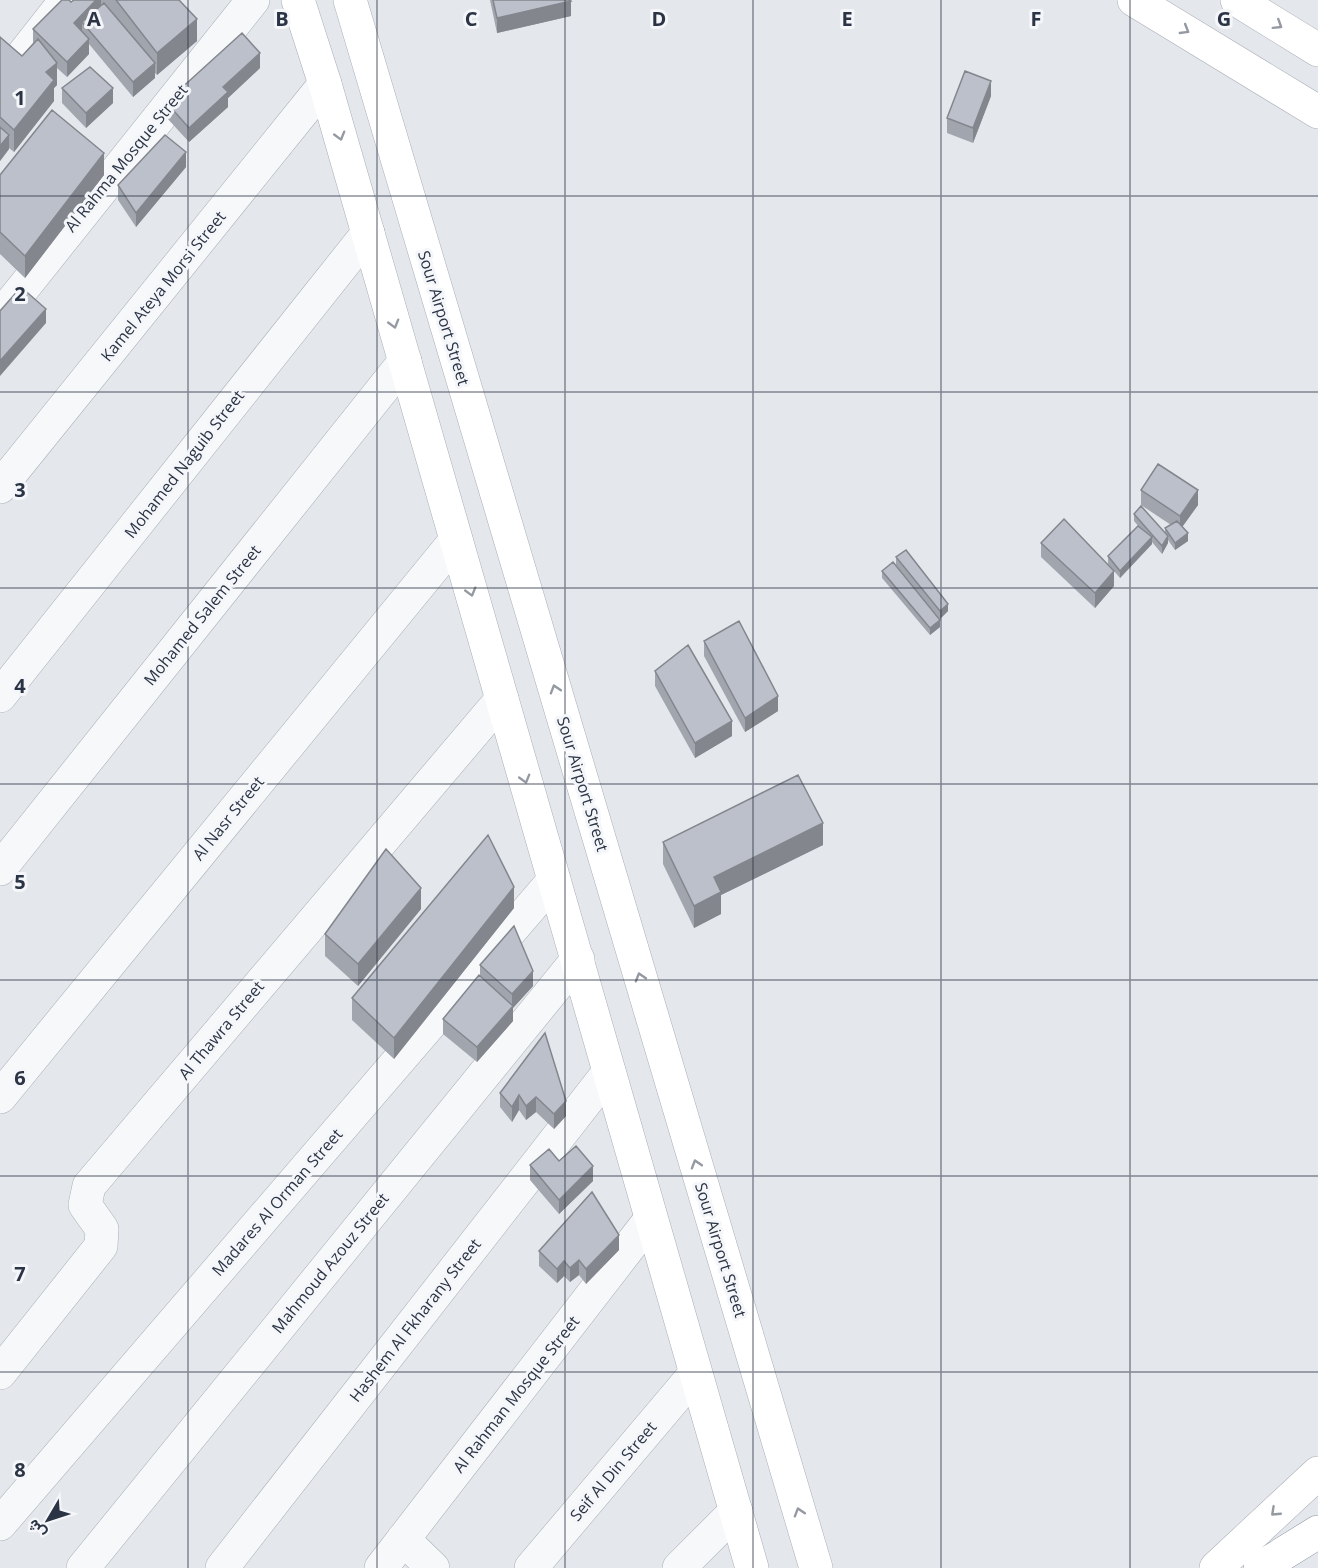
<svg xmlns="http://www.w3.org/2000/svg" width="1318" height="1568" font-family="'Open Sans',Vazirmatn,sans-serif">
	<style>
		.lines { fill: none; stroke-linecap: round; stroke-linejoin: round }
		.street-casing { stroke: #a9aeb7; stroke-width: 34 }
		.secondary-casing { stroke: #a9aeb7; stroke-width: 34 }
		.highway-casing { stroke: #8b94a3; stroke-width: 34 }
		.street { stroke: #f7f8fa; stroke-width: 33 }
		.secondary { stroke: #fff; stroke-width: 33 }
		.highway { stroke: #fff; stroke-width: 33 }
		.wall { fill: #a1a5ae }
		.shaded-wall { fill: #83868d }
		.building { fill: #bbc0ca; stroke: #83868d; stroke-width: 1.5 }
		.oneway { stroke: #959aa2 }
		.grid { fill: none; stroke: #2b3445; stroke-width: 1.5; stroke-opacity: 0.55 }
		.labels { text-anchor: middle; stroke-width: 6; stroke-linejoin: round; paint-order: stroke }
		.street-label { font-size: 16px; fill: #2b3445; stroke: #f4f6f9 }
		.grid-label { font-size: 20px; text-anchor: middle; font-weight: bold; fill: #2b3445; stroke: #f4f6f9; stroke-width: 6; stroke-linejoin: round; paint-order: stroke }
	</style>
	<rect width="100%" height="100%" fill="#e4e7ec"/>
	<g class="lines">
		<g class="street-casing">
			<path id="street" d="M0,84L66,0
				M0,317L253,0
				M0,487L325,84
				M0,696L368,233
				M0,869L405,361
				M0,1097L456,540
				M0,1373L101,1246L102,1229L85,1205L89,1186L502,699
				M0,1524L554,880
				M403,1539L433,1568
				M83,1568L578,959
				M222,1568L609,1072
				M381,1568L650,1220
				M531,1568L695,1374
				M679,1568L736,1511"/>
		</g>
		<g class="secondary-casing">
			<path id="secondary" d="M298,0L325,84L752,1568
				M350,0L816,1568
				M1134,0L1318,112
				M1237,0L1318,50
				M1216,1568L1318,1473"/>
		</g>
		<g class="highway-casing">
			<path id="highway" d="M1260,1568L1318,1532"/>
		</g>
		<use href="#street" class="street"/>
		<use href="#secondary" class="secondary"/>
		<use href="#highway" class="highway"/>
	</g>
	<path class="wall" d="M74,0H179L197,41L157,75L155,73V78L133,97L89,44V54L67,77L57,68V85L54,88V101L14,152L9,148V149L0,161V37L22,56L33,43V29Z
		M490,0H570L571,16L497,33Z
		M260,68L228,98V107L189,142L166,117V102Z
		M62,88L113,103L86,128L62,103Z
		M991,96L973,143L947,133V118Z
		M186,167L136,227L118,200V185Z
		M0,175H104L25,278L0,254Z
		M1141,490L1198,505L1182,527L1188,541L1175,550L1168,540V543L1162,554L1152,542V544L1120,578L1108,564V556L1140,528L1134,521V514L1165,532V528L1171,525L1141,505Z
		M1041,543L1114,586L1095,608L1041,557Z
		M896,557L948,611L940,619L896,565Z
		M882,571L940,627L930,635L882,578Z
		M704,641L778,711L745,732L704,656Z
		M655,671L732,736L695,758L655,686Z
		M663,842L823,845L721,895V914L694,928L663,864Z
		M514,908L394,1059L352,1020V998Z
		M421,909L358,986L325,956V934Z
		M480,965L533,986L513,1008V1021L477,1062L443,1034V1019L480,976Z
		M545,1033L566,1116L554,1129L536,1112L526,1120L519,1110L512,1122L500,1107V1093Z
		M559,1161L593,1181L559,1214L530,1180V1165Z
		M619,1250L586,1284L579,1275L570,1282L564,1276L557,1283L539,1266V1251Z"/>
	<path class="shaded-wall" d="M96,0H101V10L82,22V29L74,38V23Z
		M571,1V16L497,33V18Z
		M197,19V41L157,75V53Z
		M89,39V54L67,77V62Z
		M260,53V68L228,98V107L189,142V128L223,87Z
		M57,63V85L54,88V101L14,152V130L46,72Z
		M155,63V78L133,97V82Z
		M991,81V96L973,143V128Z
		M113,88V103L86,128V113Z
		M9,135V149L0,161V146Z
		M186,152V167L136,227V213Z
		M104,153V175L25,278V256Z
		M46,309V323L0,376V361Z
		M1198,490V505L1180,530V516Z
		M1188,533V541L1175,550V543Z
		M1168,536V543L1162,554V546Z
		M1152,537V544L1120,578V571Z
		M1114,571V586L1095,608V593Z
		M948,604V611L940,619V611Z
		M940,620V627L930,635V628Z
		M778,696V711L745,732V718Z
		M732,721V736L695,758V743Z
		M823,823V845L721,895V914L694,928V906L714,877Z
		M514,887V908L394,1059V1038Z
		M421,888V909L358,986V964Z
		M533,971V986L513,1008V1021L477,1062V1047L512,1007V994Z
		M519,1095V1110L512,1122V1107Z
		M536,1097V1112L526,1120V1106Z
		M566,1101V1116L554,1129V1114Z
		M593,1166V1181L559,1214V1200Z
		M619,1235V1250L586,1284V1269Z
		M579,1260V1275L570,1282V1268Z
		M564,1261V1276L557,1283V1269Z"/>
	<path class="building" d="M62,0H69L71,2L74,0H96L74,23L89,39L67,62L33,29Z
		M116,0H179L197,19L157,53Z
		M493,0H570L571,1L497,18Z
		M104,3L155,63L133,82L82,22Z
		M242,33L260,53L223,87L228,92L189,128L166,102Z
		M0,37L22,56L38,39L57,63L46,72L54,80L14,130L0,117Z
		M90,67L113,88L86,113L62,88Z
		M965,71L991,81L973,128L947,118Z
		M52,110L104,153L25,256L0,232V175Z
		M0,127L9,135L0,146Z
		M165,135L186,152L136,213L118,185Z
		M21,287L46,309L0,361V311Z
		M1158,464L1198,490L1180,516L1141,490Z
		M1141,506L1168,536L1162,546L1134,514Z
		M1064,519L1114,571L1095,593L1041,543Z
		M1177,521L1188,533L1175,543L1165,528Z
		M1138,526L1152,537L1120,571L1108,556Z
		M906,550L948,604L940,611L896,557Z
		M893,562L940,620L930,628L882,571Z
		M739,621L778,696L745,718L704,641Z
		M688,645L732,721L695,743L655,671Z
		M798,775L823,823L714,877L721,892L694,906L663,842Z
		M488,835L514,887L394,1038L352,998Z
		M386,849L421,888L358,964L325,934Z
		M514,926L533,971L512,994L480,965Z
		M479,975L513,1006L477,1047L443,1019Z
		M545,1033L566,1101L554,1114L536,1097L526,1106L519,1095L512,1107L500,1093Z
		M576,1146L593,1166L559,1200L530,1165L549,1149L559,1161Z
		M592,1192L619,1235L586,1269L579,1260L570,1268L564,1261L557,1269L539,1251Z"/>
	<defs><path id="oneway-chevron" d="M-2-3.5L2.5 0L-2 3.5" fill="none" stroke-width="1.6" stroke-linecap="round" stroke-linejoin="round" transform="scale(1.5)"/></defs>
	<g class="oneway">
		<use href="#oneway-chevron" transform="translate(1278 25) rotate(32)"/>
		<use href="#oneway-chevron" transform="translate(1185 30) rotate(31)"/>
		<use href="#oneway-chevron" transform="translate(340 136) rotate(74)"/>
		<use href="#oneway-chevron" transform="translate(394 324) rotate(74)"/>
		<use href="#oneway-chevron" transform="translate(471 592) rotate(74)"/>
		<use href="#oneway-chevron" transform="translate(555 689) rotate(-107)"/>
		<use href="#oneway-chevron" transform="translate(525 779) rotate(74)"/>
		<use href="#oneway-chevron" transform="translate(640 977) rotate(-107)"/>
		<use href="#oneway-chevron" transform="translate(696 1164) rotate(-107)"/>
		<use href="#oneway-chevron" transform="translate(799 1512) rotate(-107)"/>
		<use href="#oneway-chevron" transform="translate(1275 1512) rotate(137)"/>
	</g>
	<path class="grid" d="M188,0V1568M377,0V1568M565,0V1568M753,0V1568M941,0V1568M1130,0V1568M0,196H1318M0,392H1318M0,588H1318M0,784H1318M0,980H1318M0,1176H1318M0,1372H1318"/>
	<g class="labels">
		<g class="street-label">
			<text transform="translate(126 158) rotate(-51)" y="6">Al Rahma Mosque Street</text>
			<text transform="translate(163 286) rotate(-51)" y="6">Kamel Ateya Morsi Street</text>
			<text transform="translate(444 318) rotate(73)" y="6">Sour Airport Street</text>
			<text transform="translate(184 464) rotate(-52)" y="6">Mohamed Naguib Street</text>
			<text transform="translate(202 615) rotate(-51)" y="6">Mohamed Salem Street</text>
			<text transform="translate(583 784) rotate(73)" y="6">Sour Airport Street</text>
			<text transform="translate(228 818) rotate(-51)" y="6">Al Nasr Street</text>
			<text transform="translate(221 1030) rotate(-50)" y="6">Al Thawra Street</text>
			<text transform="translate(277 1202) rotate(-49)" y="6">Madares Al Orman Street</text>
			<text transform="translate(721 1250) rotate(73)" y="6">Sour Airport Street</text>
			<text transform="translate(330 1263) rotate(-51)" y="6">Mahmoud Azouz Street</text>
			<text transform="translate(415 1320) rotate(-52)" y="6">Hashem Al Fkharany Street</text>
			<text transform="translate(516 1394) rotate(-52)" y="6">Al Rahman Mosque Street</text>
			<text transform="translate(613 1471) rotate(-50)" y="6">Seif Al Din Street</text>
		</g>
	</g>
	<g class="grid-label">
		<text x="94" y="26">A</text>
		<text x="282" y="26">B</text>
		<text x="471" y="26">C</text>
		<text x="659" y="26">D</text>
		<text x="847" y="26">E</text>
		<text x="1036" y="26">F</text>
		<text x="1224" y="26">G</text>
		<text x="20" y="105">1</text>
		<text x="20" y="301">2</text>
		<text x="20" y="497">3</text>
		<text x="20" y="693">4</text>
		<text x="20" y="889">5</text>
		<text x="20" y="1085">6</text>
		<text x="20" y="1281">7</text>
		<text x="20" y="1477">8</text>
	</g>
	<g transform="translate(48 1520) rotate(231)" stroke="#f4f6f9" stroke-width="4.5" paint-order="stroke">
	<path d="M0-4.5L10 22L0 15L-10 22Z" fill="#2b3445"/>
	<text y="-9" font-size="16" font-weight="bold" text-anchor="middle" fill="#2b3445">ش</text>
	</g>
</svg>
